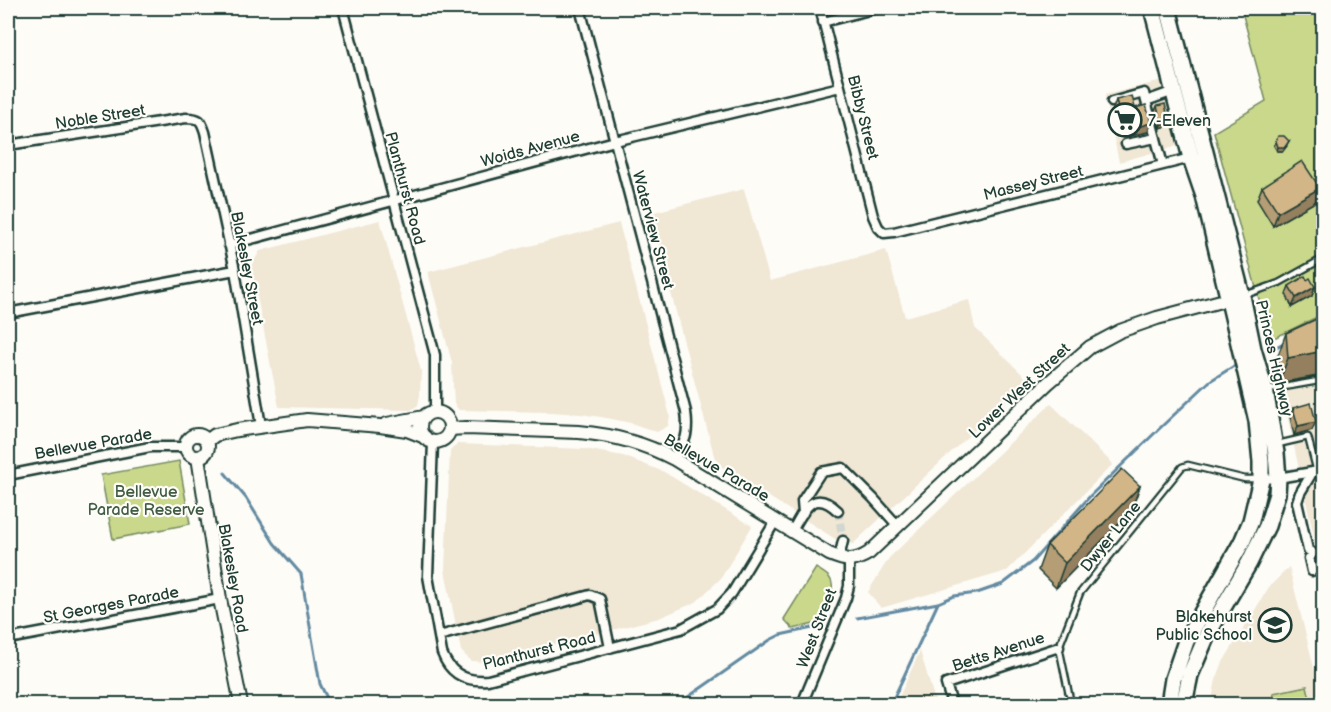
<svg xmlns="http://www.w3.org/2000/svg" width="1331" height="712" font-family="'Balsamiq Sans',sans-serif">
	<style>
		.built { fill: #f0e7d5 }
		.green { fill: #cad88c; stroke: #748a60; stroke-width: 1.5 }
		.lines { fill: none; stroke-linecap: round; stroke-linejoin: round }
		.stream { stroke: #638aa1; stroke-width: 3 }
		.street-tunnel { stroke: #d1d6d0; stroke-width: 8; stroke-dasharray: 8 4; stroke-linecap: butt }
		.lane-casing { stroke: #1f3d34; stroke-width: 9 }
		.street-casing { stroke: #1f3d34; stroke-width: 13 }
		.secondary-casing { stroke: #1f3d34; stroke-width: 16 }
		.highway-casing { stroke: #1f3d34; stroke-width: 20 }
		.lane { stroke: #fdfcf7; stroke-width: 4.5 }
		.street { stroke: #fdfcf7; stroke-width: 8 }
		.secondary { stroke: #fdfcf7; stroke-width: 12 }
		.highway { stroke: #fdfcf7; stroke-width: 15 }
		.wall { fill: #b59d74; stroke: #1f3d34; stroke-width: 1.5 }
		.shaded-wall { fill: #947f5e; stroke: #1f3d34; stroke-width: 1.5 }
		.building { fill: #d3b687; stroke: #1f3d34; stroke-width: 1.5 }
		.labels { text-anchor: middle; stroke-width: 4.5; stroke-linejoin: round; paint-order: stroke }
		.street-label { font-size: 16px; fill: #1f3d34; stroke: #fdfcf7 }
		.poi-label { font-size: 16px; fill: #1f3d34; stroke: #fdfcf7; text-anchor: start }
		.park-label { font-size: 16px; fill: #415c46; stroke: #fdfcf7 }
	</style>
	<rect width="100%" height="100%" fill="#fdfcf7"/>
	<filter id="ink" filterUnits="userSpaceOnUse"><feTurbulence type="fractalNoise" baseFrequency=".0167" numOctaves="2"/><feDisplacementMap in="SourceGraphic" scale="12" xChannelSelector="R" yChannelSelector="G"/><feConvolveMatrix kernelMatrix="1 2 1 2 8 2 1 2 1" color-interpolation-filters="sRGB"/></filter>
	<g filter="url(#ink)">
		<path class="built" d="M1162,81L1180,145L1119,162L1105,95Z
			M744,189L770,281L886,250L905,317L969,300L975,328L1028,380L853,544L840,542L722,467L714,455L667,278L651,213Z
			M380,220L421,371L420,395L418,405L411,410L279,407L251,266L260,251Z
			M619,223L670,416L668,426L657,432L631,423L607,418L581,414L551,412L459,410L454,404L452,363L428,272Z
			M1323,385V549L1317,550L1282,392Z
			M1051,404L1113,464L1007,571L881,608L868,592L889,558Z
			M457,444L585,449L623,456L664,472L752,526L721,578L696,602L659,618L486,662L471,661L461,651L445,570L450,451Z
			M1289,567L1323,704H1211L1216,680L1223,662L1269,587Z
			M920,651L936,704H896Z"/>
		<path class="green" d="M1241,8H1323V314L1270,340L1214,132L1266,101Z
			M179,461L190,524L113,539L101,475Z
			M816,568C825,574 834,577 832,589L818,623L793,629L784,619Z
			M1307,686L1311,703L1276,704L1273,693Z"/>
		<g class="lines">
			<path class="stream" d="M1271,350L1285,342
				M225,473L246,498L274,543L301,574L320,684L330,704
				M857,618L938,603L954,596L977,593L1003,584L1033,561L1091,495L1160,428L1210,381L1234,366
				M678,704L770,640L780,635L817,627
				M891,704L938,603"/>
			<path class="street-tunnel" d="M838,511L843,541"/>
			<g class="lane-casing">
				<path id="lane" d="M1245,295L1279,283L1324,258
					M1267,390L1324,380
					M1278,444L1308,437L1317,472
					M1313,553L1324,552
					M1071,704L1059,647L1080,593L1182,467L1188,465L1245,479H1258"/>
			</g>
			<g class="street-casing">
				<path id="street" d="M343,8L435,355V412
					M580,8L686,412C689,435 686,440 674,459
					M820,8L873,216L878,227L884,233L894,232L1191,158
					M823,22L877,8
					M1112,102L1144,93L1146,101
					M1126,144L1156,138
					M8,145L186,118C200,118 201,120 205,132L235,270L261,426
					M1163,165L1146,101L1174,91
					M229,245L615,141L840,87
					M8,313L235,270
					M433,442L428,576L442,653C450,674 466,682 488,680L681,629L717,609L732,593L776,520
					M1312,473L1300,493L1297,502L1308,550L1313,553L1309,558L1312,571
					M8,475L150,447H185
					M1261,479L1278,478L1324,470
					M803,513L802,501L821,472L843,468L873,498L898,526
					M792,531C804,510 813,487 838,511
					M839,558L843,541
					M439,636L590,595L600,599L610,648
					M8,639L220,599
					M802,704L846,598L849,586V560
					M952,704L946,684L1059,647"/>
			</g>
			<g class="secondary-casing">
				<path id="secondary" d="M420 427a15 15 0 1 1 30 0a15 15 0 1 1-30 0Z
					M387,424L424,417
					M450,429L466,428L579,432C613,435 644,443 674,459L829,554C846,561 853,563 869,553L1048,383L1090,347L1120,331L1157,318L1236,297
					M186 446a11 11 0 1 1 22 0a11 11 0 1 1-22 0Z
					M207,441L215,435L237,430L307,420L380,426L407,430L425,437
					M198,457L220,599L241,704"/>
			</g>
			<g class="highway-casing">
				<path id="highway" d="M1152,8L1191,158L1204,196L1232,313L1257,421L1261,462V479L1251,521L1242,542L1186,641L1173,679L1169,704
					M1168,8L1242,296L1253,349L1265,390L1276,453L1278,478L1277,494L1267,526L1249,563L1207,635L1190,675L1184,704"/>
			</g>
			<use href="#lane" class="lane"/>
			<use href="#street" class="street"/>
			<use href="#secondary" class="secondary"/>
			<use href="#highway" class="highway"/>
		</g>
		<path class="wall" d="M1116,100L1135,108L1151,123L1148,132L1129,136L1128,132L1119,134L1113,109Z
			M1157,106L1168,126L1160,128L1155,111Z
			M1276,141L1287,146L1283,151H1277L1274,146Z
			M1262,187L1315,202L1273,226L1257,200Z
			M1323,202V215L1319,208L1321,204Z
			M1307,280L1315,287L1312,296L1292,307L1286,294L1289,286Z
			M1323,316V375L1279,383L1277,358L1286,333Z
			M1293,408L1312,430L1294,435L1290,417Z
			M1140,486L1131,511L1056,588L1038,570L1047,545Z"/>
		<path class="shaded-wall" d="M1169,122L1168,126L1160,128L1161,124Z
			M1151,123L1148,132L1129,136L1133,128Z
			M1131,124L1128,132L1119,134L1123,126Z
			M1289,141L1283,151H1277L1278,147Z
			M1320,188L1315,202L1273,226L1278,212Z
			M1315,287L1312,296L1292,307L1296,298Z
			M1323,351V375L1279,383L1288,358Z
			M1316,422L1312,430L1294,435L1298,426Z
			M1140,486L1131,511L1056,588L1065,563Z"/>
		<path class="building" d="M1132,96L1135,108L1146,105L1151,123L1133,128L1131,124L1123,126L1116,100Z
			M1165,104L1169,122L1161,124L1157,106Z
			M1278,136H1284L1289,141L1285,147H1278L1276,141Z
			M1302,161L1320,188L1278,212L1262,187Z
			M1305,276L1307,280L1310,278L1315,287L1296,298L1289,286Z
			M1323,316V351L1288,358L1286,333Z
			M1311,403L1316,422L1298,426L1293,408Z
			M1122,469L1140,486L1065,563L1047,545Z"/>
	</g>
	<defs>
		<g id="supermarket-ring" transform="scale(1.725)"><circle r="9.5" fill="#fdfcf7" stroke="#1f3d34" stroke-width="1.5"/><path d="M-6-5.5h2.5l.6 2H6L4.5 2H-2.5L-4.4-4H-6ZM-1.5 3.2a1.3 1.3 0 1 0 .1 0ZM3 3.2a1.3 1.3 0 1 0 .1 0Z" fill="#1f3d34"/></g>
		<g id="school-ring" transform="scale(1.725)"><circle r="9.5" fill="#fdfcf7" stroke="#1f3d34" stroke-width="1.5"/><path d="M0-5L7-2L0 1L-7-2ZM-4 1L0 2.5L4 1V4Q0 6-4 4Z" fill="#1f3d34"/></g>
	</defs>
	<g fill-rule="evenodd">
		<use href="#supermarket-ring" x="1125" y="120"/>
		<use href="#school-ring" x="1275" y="625"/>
	</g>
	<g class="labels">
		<g class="street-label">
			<text transform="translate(100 116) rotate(-9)" y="6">Noble Street</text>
			<text transform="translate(864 117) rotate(76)" y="6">Bibby Street</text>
			<text transform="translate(530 148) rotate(-15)" y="6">Woids Avenue</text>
			<text transform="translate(1033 182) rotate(-14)" y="6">Massey Street</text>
			<text transform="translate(406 188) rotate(75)" y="6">Planthurst Road</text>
			<text transform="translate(654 230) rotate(75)" y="6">Waterview Street</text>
			<text transform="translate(248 268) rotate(79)" y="6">Blakesley Street</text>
			<text transform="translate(1275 358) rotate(77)" y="6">Princes Highway</text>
			<text transform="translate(1019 390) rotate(-43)" y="6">Lower West Street</text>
			<text transform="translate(93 443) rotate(-10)" y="6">Bellevue Parade</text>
			<text transform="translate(717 467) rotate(30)" y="6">Bellevue Parade</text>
			<text transform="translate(1110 536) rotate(-51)" y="6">Dwyer Lane</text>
			<text transform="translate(234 578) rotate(80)" y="6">Blakesley Road</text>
			<text transform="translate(111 604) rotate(-11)" y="6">St Georges Parade</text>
			<text transform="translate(816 628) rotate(-69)" y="6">West Street</text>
			<text transform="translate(539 650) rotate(-14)" y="6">Planthurst Road</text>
			<text transform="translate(998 651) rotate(-18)" y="6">Betts Avenue</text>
		</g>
		<g class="poi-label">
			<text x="1148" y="126">7-Eleven</text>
			<text x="1252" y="622" text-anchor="end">Blakehurst<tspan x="1252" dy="18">Public School</tspan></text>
		</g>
		<g class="park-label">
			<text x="146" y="497">Bellevue<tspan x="146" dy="18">Parade Reserve</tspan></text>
		</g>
	</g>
	<rect width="1331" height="712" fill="none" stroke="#fdfcf7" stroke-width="30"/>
	<rect x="15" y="15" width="1301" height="682" fill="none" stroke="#1f3d34" stroke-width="2" filter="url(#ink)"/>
</svg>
